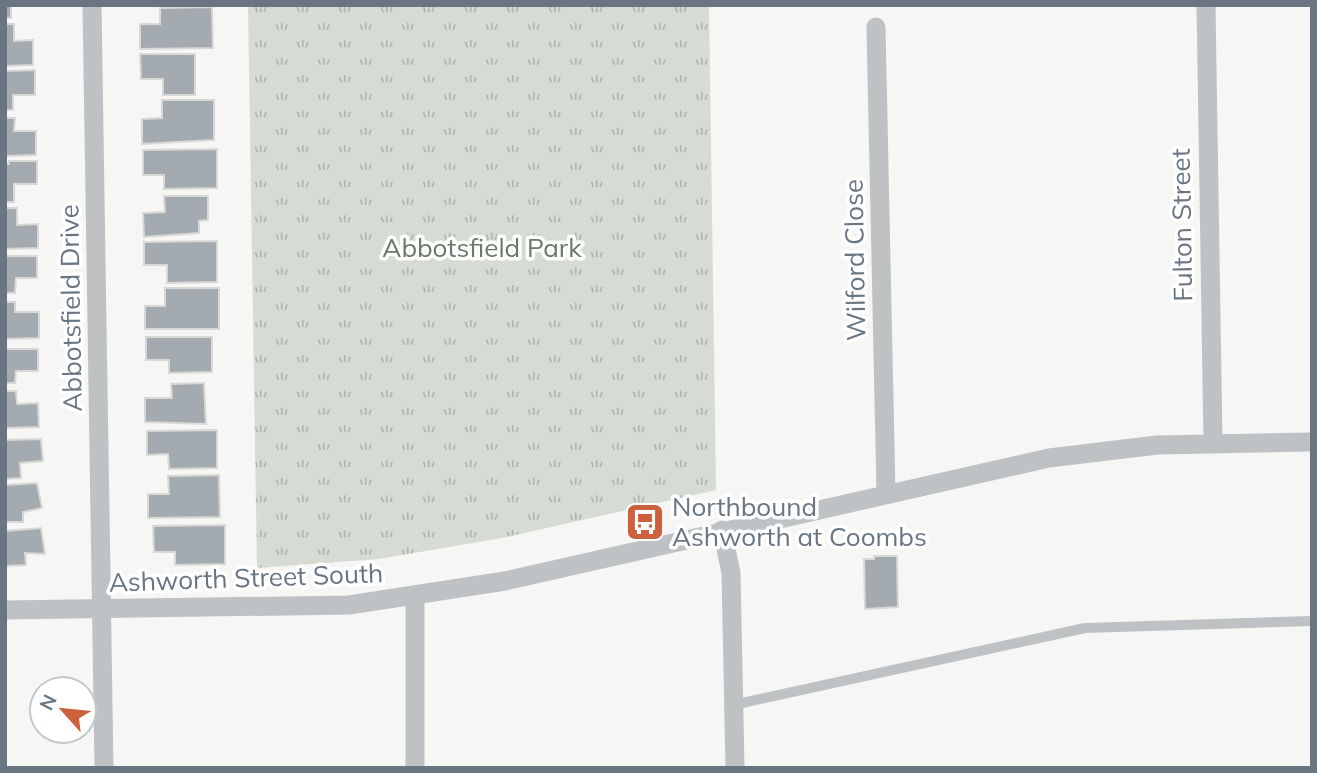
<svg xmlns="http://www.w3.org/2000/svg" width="1317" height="773" font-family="Mulish,sans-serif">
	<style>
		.park { fill: url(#park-tufts) }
		.building { fill: #a4abb0; stroke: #d8d8d6; stroke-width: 2 }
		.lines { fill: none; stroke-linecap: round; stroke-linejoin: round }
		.service { stroke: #bec2c5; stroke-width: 10 }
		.minor { stroke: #bec2c5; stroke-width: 19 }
		.labels { text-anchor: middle; stroke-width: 7; stroke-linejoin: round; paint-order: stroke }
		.street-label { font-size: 26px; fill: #697681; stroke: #fff }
		.park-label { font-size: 26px; fill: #6b7967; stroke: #fff }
		.poi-label { font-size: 26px; fill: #697681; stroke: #fff; text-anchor: start }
	</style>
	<defs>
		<pattern id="park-tufts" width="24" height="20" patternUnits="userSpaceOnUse" patternTransform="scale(1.75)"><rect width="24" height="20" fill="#d6dbd4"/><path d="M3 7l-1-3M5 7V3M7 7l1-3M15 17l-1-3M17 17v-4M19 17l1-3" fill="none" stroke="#b2b6b1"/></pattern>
	</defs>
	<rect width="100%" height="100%" fill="#f6f6f4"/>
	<path class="park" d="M248,5H709L716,490L502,538L379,559L257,568Z"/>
	<path class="building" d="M5,5H11V18H5Z
		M212,7L213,48L140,49V24H160V8Z
		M5,24H14V41L33,40V65L6,66Z
		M140,54H195V95H163V79H141Z
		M35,70V95H13V110H5V71Z
		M162,100H214V140L142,144V119L162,118Z
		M5,118H15L14,131H36V155L5,156Z
		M217,149V188L164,189V175H143V150Z
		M9,161H37V184H14V202H5V164H9Z
		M164,196H208V220L199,221V233L144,237L143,213L165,212Z
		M5,208H17V225L38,224V248L5,249Z
		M217,241V282L167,283V265H144V242Z
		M5,256H37V278H16L15,293H5Z
		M165,288H219V329H145V306H165Z
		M5,302H15V312H39V338L5,339Z
		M146,337H212V372L169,373V360H146Z
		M5,349H38V371H16L15,383H5Z
		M204,383L206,424L145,422V398H172L171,384Z
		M5,391H16L17,404L38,403L39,427L5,428Z
		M217,430V468L169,469L168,454L147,455V431Z
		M41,439L43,461L20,463L21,478L5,479V440Z
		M219,475L220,517L148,518V494H169L168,476Z
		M37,483L42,508L23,512V522H5V485Z
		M225,525V564L175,565V552H154L153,526Z
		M41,528L45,554L25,553L26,565L5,566V531Z
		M874,556H897L898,607L865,609L864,559H874Z"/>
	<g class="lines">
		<path class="service" d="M733,705L1085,628L1312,621"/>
		<path class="minor" d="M92,5L104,768
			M1206,5L1213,443
			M876,27L886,493
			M722,530L731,573L735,768
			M5,610L349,605L505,581L1049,458L1157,445L1312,442
			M415,768V596"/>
	</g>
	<defs>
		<g id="bus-square" transform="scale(2.0125)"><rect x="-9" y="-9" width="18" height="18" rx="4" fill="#cd613d" stroke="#fff"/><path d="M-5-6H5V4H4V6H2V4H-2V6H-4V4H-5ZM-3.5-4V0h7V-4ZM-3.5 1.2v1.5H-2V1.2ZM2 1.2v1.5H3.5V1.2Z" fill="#fff"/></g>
	</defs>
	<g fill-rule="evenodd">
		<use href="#bus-square" x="645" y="522"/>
	</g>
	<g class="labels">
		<g class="street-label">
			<text transform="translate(1182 225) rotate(-91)" y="9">Fulton Street</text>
			<text transform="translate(855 260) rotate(-91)" y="9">Wilford Close</text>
			<text transform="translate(71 308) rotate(-91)" y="9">Abbotsfield Drive</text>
			<text transform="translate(246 578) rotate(-2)" y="9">Ashworth Street South</text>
		</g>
		<g class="park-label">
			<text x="482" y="257">Abbotsfield Park</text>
		</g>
		<g class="poi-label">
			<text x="672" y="516">Northbound<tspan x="672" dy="30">Ashworth at Coombs</tspan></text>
		</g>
	</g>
	<rect width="1317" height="773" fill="none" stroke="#697681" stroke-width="14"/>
	<g transform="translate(63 710) rotate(297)"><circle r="33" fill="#ffffff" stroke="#c3c8cd" stroke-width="2"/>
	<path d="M0-5L12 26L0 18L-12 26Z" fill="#cd613d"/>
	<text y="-10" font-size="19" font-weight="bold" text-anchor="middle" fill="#697681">N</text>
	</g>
</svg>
